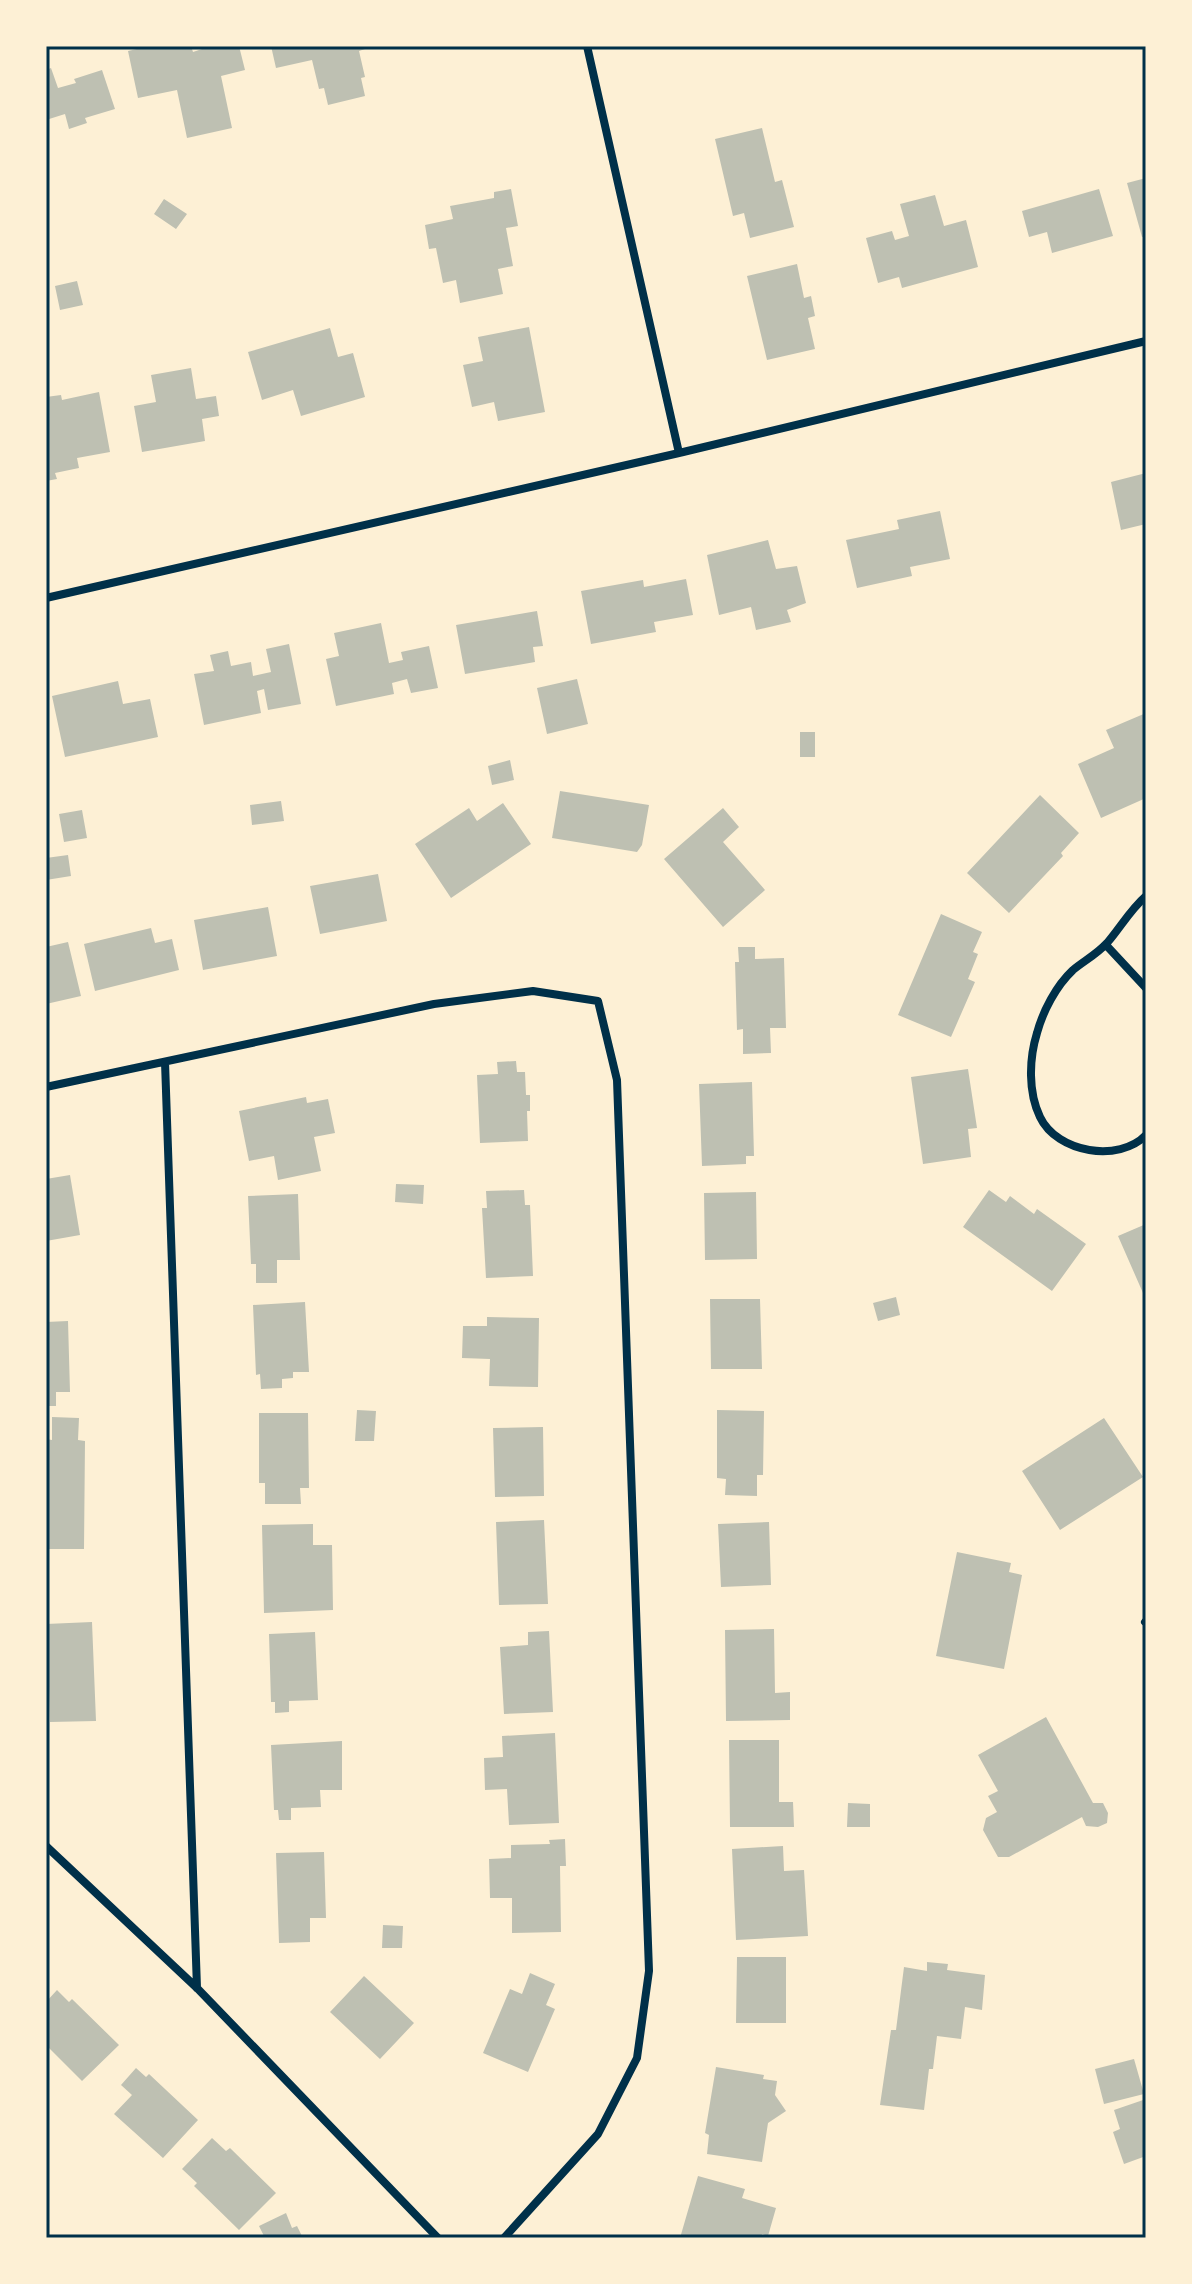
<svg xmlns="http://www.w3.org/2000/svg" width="1192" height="2284" font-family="'Playfair Display',serif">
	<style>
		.building { fill: #bec0b2 }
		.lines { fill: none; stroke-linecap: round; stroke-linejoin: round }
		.minor { stroke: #003049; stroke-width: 8 }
		.neatline { fill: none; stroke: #003049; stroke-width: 3 }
	</style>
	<rect width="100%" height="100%" fill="#fdf0d5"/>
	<path class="building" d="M150,46H191L193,52L211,46H239L245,70L221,76L232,128L187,138L177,90L138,98L128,51Z
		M271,46H374L359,51L365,77L361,78L365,96L328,105L324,88L319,89L312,60L276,68Z
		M51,68L58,88L76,83L74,79L102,70L115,109L85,118L87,123L69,129L65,114L46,120V70Z
		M762,128L775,182L782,180L794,227L750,238L744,213L733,216L715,139Z
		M1146,178V236L1142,237L1127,183Z
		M511,189L518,226L506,228L513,266L498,269L503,294L460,303L456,280L443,283L436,248L429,249L425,225L453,219L450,206L494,198V192Z
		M1099,189L1113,236L1052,253L1047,232L1029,237L1022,211Z
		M935,195L944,226L966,220L978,267L902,288L899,277L878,283L866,238L892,231L895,240L909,236L900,204Z
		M164,199L187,214L176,229L154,214Z
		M797,264L804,298L811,296L815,316L808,318L815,349L767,360L747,276Z
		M77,281L83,305L60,310L55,286Z
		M529,327L545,412L498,421L494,402L472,407L463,365L483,361L478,337Z
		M330,328L338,357L353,353L365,397L301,416L293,390L262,400L248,352Z
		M191,368L196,399L216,396L219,416L202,419L205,441L142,452L134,406L156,402L151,375Z
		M99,392L110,452L77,458L79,468L55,473L57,479L46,481V397L61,395L62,400Z
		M1146,473V524L1121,530L1111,482Z
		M940,511L950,559L910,567L912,576L857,588L846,540L899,529L897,520Z
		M768,540L776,569L797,566L806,603L787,610L791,622L756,630L751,607L719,615L707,555Z
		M686,579L693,615L654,622L656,632L591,644L581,591L643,580L644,587Z
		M537,611L543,646L533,647L535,662L465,674L456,625Z
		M381,623L389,663L403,660L401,652L429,646L438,688L411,693L407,679L392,683L394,694L336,706L326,659L339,656L334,633Z
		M289,644L301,704L268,710L264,689L257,691L261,713L204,725L194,674L214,671L210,655L228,651L231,666L251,662L253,676L271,672L266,649Z
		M577,679L588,724L547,734L537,688Z
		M118,681L123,704L150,699L158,737L65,757L52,696Z
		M1146,713V798L1101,818L1078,764L1114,748L1106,730Z
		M800,732H815V757H800Z
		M510,760L514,780L492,785L488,766Z
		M560,791L649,805L642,845L637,852L552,838Z
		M1040,795L1079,833L1061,853L1063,856L1009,913L967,873Z
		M281,801L284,821L252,825L250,805Z
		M503,803L531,844L451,898L415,844L469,808L477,821Z
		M723,808L739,827L723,842L765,890L723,927L664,859Z
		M82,810L87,838L64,842L59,814Z
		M68,855L71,876L46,880V858Z
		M378,874L387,921L320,934L310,886Z
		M268,907L277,956L203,970L194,920Z
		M941,914L982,932L973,952L978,954L968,979L975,982L951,1037L898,1015Z
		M151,928L155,943L172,939L179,970L95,991L84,944Z
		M68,942L81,996L46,1004V947Z
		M738,947H755V959L784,958L786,1028H770L771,1053L743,1054V1029L737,1030L735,962H739Z
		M516,1061L517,1072H525L526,1095H530V1111H527L528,1141L480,1143L477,1075L498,1074L497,1062Z
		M968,1069L977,1128L968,1129L971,1157L923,1164L911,1077Z
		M752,1082L754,1156H746V1164L702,1166L699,1084Z
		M306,1097L307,1103L328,1099L335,1133L314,1137L321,1171L278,1180L274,1156L249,1161L239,1111Z
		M70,1175L80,1235L46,1241V1179Z
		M396,1184L424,1185L423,1204L395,1202Z
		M524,1190L525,1205H530L533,1276L486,1278L482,1208H487L486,1191Z
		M989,1190L1006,1202L1010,1196L1034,1214L1037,1209L1086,1244L1052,1291L963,1227Z
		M756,1192L757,1259L705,1260L704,1193Z
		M298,1194L300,1260H277V1283H256V1264H251L248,1196Z
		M1146,1224V1291L1143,1293L1118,1236Z
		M896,1297L900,1315L878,1321L873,1303Z
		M710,1299H760L762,1369H711Z
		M305,1302L309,1372H293V1378L282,1379V1388L261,1389L260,1374L256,1375L253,1305Z
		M487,1317L539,1318L538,1387L489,1386L490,1359L462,1358L463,1326H487Z
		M68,1321L70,1392H56V1406H46V1322Z
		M357,1410L376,1411L374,1441H355Z
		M717,1410L764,1411L763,1475H757V1496L725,1495L726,1479L717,1478Z
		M259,1413H308L309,1488H300L301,1504H265V1483H259Z
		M52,1417L79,1418L78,1440L85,1441L84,1549H46V1439L52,1440Z
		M1104,1418L1143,1477L1060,1530L1022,1471Z
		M543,1427L544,1496L495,1497L493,1428Z
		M544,1520L548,1604L499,1605L496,1522Z
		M769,1522L771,1585L721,1587L718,1524Z
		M313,1524V1545H332L333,1610L264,1613L262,1525Z
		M957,1552L1011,1563L1009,1572L1022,1575L1004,1669L936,1656Z
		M92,1622L96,1721L50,1722L49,1686H46V1624Z
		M774,1629L775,1693L790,1692V1720L726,1721L725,1630Z
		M549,1631L553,1712L504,1714L500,1647L528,1645V1632Z
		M315,1632L318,1700L289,1701V1712L275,1713V1702H271L269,1634Z
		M1046,1717L1093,1803H1103L1108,1813L1107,1823L1098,1827L1086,1826L1082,1817L1009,1857H998L983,1830L986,1818L997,1812L988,1796L998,1791L978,1755Z
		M555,1733L559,1823L509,1825L507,1789L485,1790L484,1758L503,1757L502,1736Z
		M729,1740H779V1802H793L794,1827H730Z
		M342,1741V1790H320L321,1807L291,1808V1820H279L278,1810H274L271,1745Z
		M848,1803L870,1804V1827H847Z
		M565,1839L566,1866H560L561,1932L512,1933V1898H490L489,1859L511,1858V1845L550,1844L549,1840Z
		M783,1846L784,1871L804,1870L808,1936L736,1940L732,1849Z
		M324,1852L326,1918H310V1942L279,1943L276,1853Z
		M383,1925L403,1926L402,1948H382Z
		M737,1957H786V2023H736Z
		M927,1962L948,1964L947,1970L985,1975L982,2010L965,2007L961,2039L937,2036L933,2069H929L924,2110L880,2105L891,2030H896L904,1967L927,1971Z
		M530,1973L555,1984L546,2005L555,2009L528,2072L483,2053L510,1989L522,1994Z
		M364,1976L414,2023L380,2059L330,2012Z
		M57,1990L69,2002L72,1999L119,2045L82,2081L46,2045V2002Z
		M1134,2059L1144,2094L1104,2104L1095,2069Z
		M716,2067L764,2075L763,2079L777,2081L775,2095L786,2111L768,2123L762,2162L707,2154L709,2135L705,2133Z
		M136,2068L146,2077L149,2074L198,2120L163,2158L114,2114L132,2095L121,2085Z
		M1146,2099V2156L1124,2164L1113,2132L1120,2129L1114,2110Z
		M212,2138L226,2151L230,2148L276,2193L239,2230L194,2186L197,2183L182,2169Z
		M698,2176L745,2189L742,2198L776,2208L768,2236L762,2234L761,2238H680Z
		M286,2213L292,2228L297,2226L303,2238H265L259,2226Z"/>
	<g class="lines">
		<path class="minor" d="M587,46L679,453
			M46,598L679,453L1146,341
			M1146,896C1130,910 1120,928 1107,943C1097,954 1084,961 1073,970C1056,986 1043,1011 1037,1033C1029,1059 1028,1092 1040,1117C1057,1153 1119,1163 1146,1135
			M1106,945L1146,988
			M165,1062L197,1988
			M46,1087L434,1004L533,991L598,1001L617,1080L649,1971L637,2058L598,2134L504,2238
			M1145,1622L1146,1621
			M46,1846L197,1988L438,2238"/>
	</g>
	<rect width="1192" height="2284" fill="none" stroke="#fdf0d5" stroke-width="96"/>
	<rect x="48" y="48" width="1096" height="2188" class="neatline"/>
</svg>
